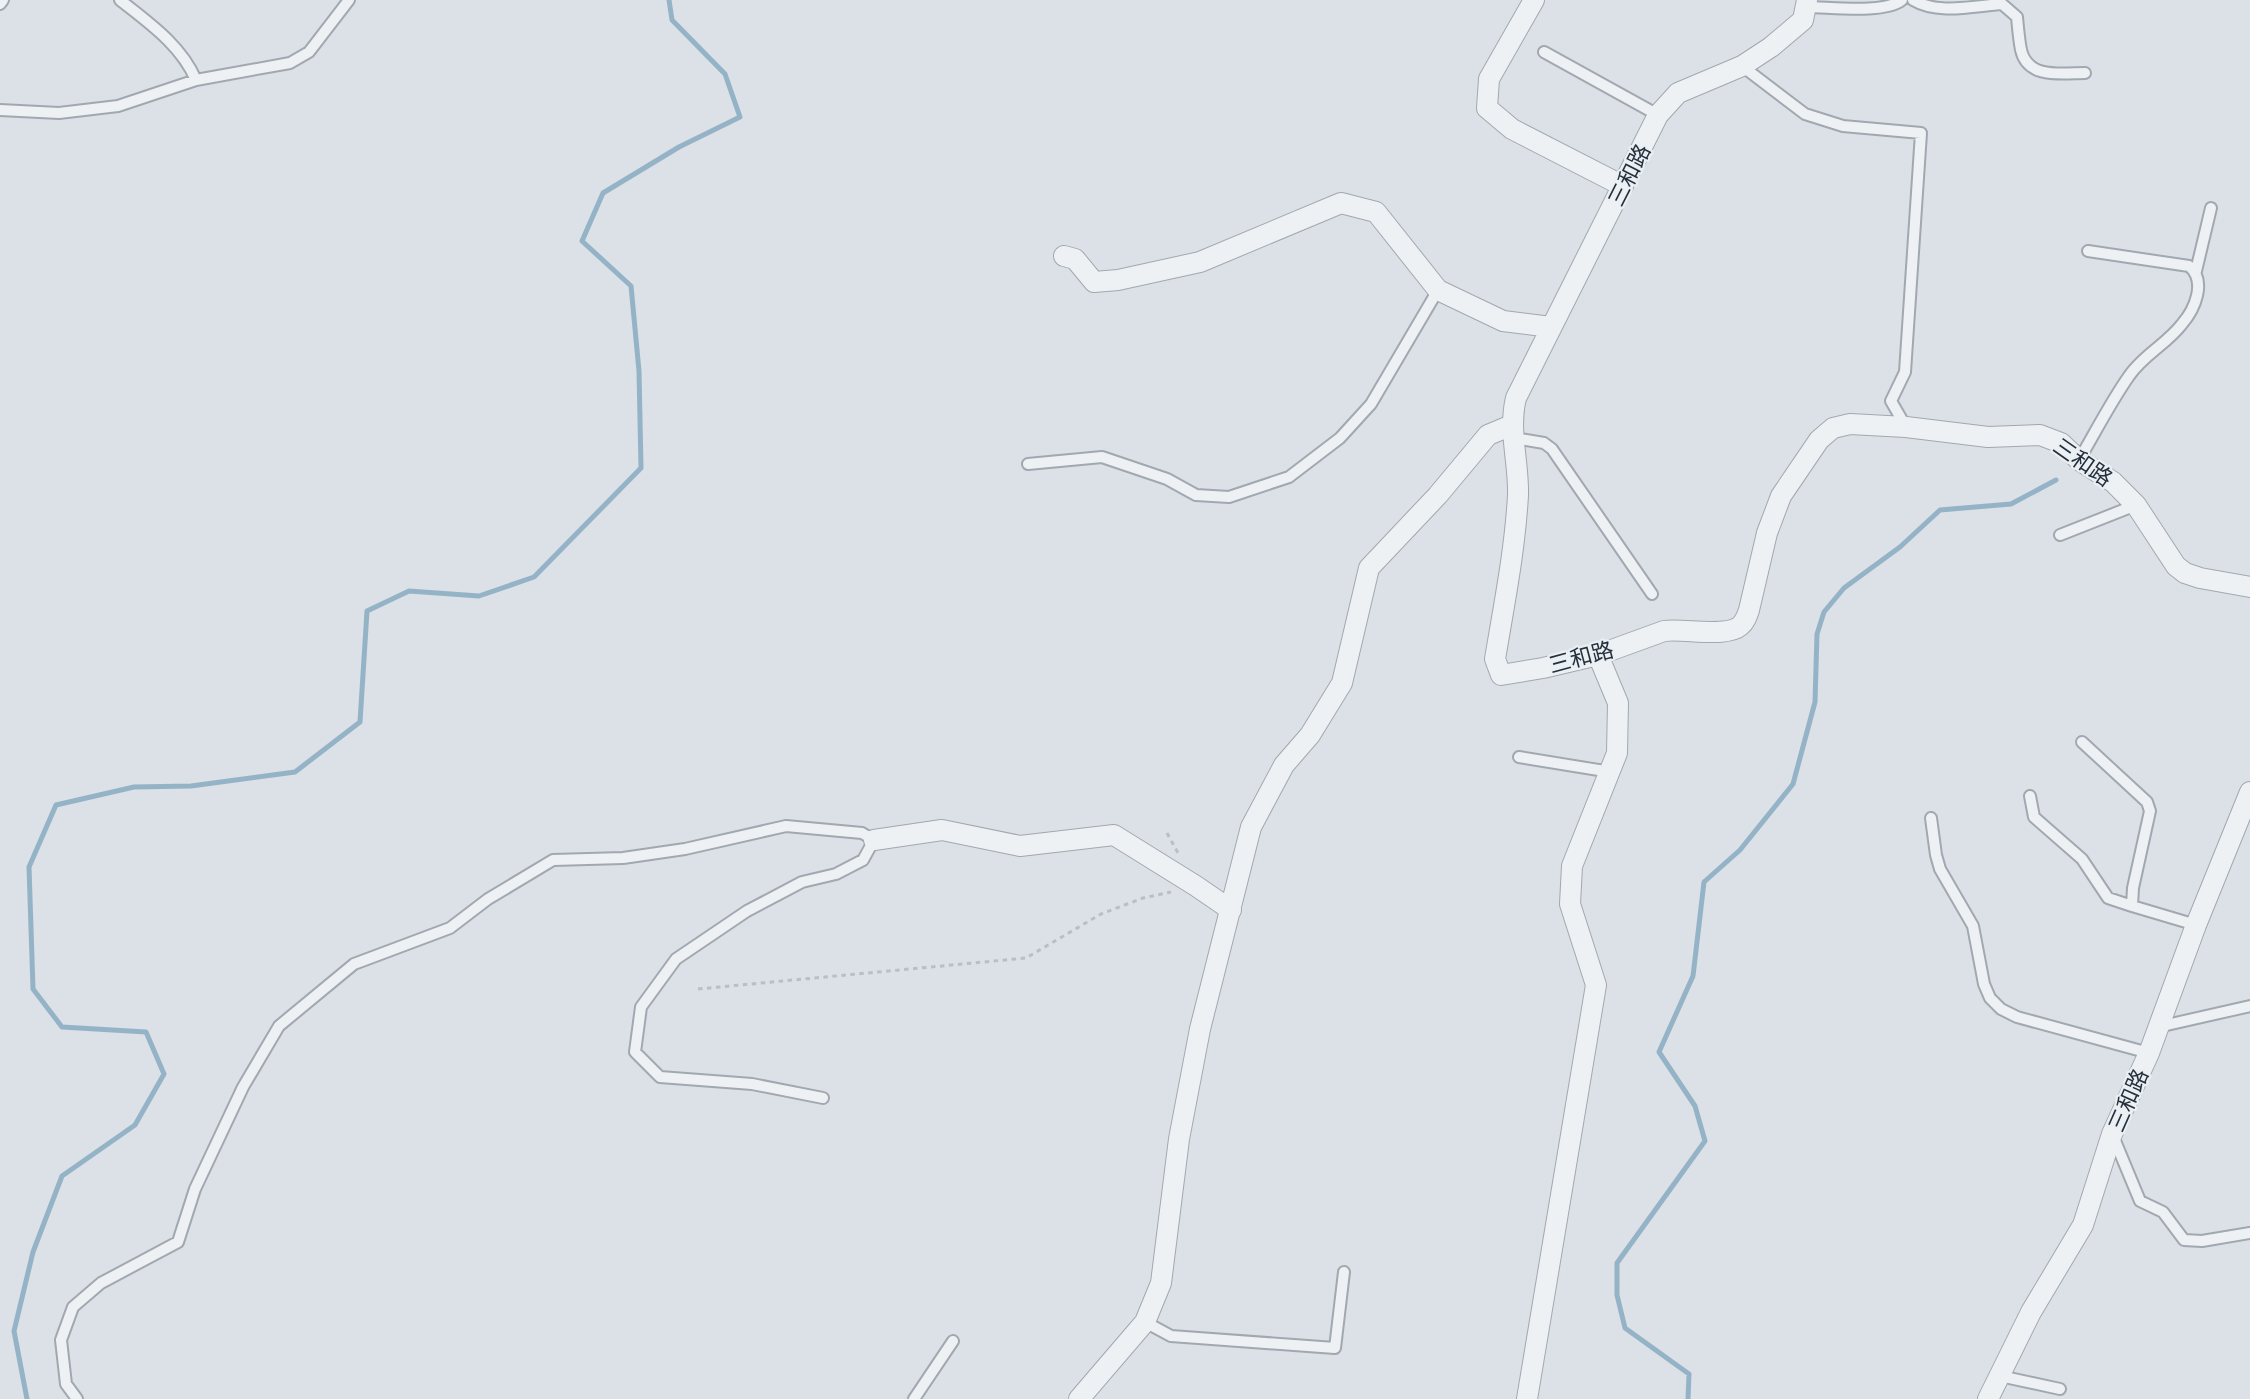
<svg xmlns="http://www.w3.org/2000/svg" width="2250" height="1399" font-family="'Titillium Web','Noto Sans TC',sans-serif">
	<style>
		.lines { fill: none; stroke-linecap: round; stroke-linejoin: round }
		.stream { stroke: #95b3c7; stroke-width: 5 }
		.lane-casing { stroke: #a1a8b0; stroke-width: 14 }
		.street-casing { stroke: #a1a8b0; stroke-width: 22 }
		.path { stroke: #babfc4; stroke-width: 3; stroke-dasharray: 4.5 4.5; stroke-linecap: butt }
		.lane { stroke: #eef1f4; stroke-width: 10 }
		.street { stroke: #eef1f4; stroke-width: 20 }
		.labels { text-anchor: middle; stroke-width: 4.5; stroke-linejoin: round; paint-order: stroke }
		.street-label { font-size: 22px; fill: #25303c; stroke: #eaeff4 }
	</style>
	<rect width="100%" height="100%" fill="#dbe1e6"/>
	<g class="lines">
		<path class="stream" d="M27,1399L14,1331L33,1252L62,1176L135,1125L164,1074L146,1032L62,1027L33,989L29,867L56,805L134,787L191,786L295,772L360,722L367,611L409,591L479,596L534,577L641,468L639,371L631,286L582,241L603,193L679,147L740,117L725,74L672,20L669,0
			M1688,1399L1689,1374L1625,1328L1617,1295V1263L1705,1141L1695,1106L1659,1052L1693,976L1704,882L1740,850L1793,784L1815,702L1817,634L1824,612L1844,588L1900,547L1940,510L2011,504L2056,480"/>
		<g class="lane-casing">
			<path id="lane" d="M120,0C149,23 181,45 196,80
				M1913,0C1938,15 1973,6 2002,4L2017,17C2018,28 2019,40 2021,50C2028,80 2063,73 2085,73
				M0,4L3,0
				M1807,7C1831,7 1884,14 1902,0
				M1544,52L1658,115
				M1742,66L1805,114L1843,126L1921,133L1905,372L1891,401L1906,427
				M0,110L59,113L118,106L196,80L290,63L309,52L349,0
				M2196,271L2211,208
				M1514,438L1544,443L1552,449L1652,594
				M2079,460C2095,433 2110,403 2129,376C2143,355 2167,344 2182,324C2195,309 2207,281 2189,266L2088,251
				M1028,464L1102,457L1167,479L1196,495L1229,497L1289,477L1340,438L1371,404L1438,290
				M2060,535L2136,505
				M2082,742L2147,802L2150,811L2133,888L2132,906L2196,925
				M1519,757L1611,772
				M2030,796L2034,817L2082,859L2108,898L2132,906
				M1931,818L1936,855L1940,869L1973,926L1984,984L1990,998L2001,1009L2017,1017L2149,1053
				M2158,1027L2250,1006
				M2113,1136L2140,1201L2163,1212L2184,1240L2202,1241L2250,1233
				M1145,1322L1171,1336L1335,1348L1344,1272
				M2000,1376L2060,1389
				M77,1399L66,1384L61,1340L73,1307L101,1283L178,1242L195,1189L243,1087L279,1026L354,964L450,928L488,899L553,860L623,858L685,849L786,826L862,833L874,840L863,860L836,874L802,882L747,911L676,959L641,1007L635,1052L660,1077L752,1084L823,1098
				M914,1399L953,1341"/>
		</g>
		<g class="street-casing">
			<path id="street" d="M1534,0L1489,79L1487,108L1512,129L1623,186
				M1807,0L1803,20L1771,47L1742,66L1678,93L1658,115L1516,398C1508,431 1519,462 1518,495C1515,550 1504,605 1495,659L1501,675L1543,668L1598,655L1664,631C1683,628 1726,638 1740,626C1745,622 1747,616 1749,610L1767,533L1781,496L1819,440L1833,428L1850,424L1906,427L1988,437L2040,435L2061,443L2079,460L2113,482L2136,505L2176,566L2185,573L2200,578L2250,587
				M1064,256L1075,259L1094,282L1118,280L1200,262L1341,203L1376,212L1438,290L1503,321L1551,327
				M874,840L942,830L1020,846L1114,835L1196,886L1231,910
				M1079,1399L1145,1322L1161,1283L1179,1139L1200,1029L1251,827L1284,765L1310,735L1342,683L1369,568L1438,495L1488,435L1512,425
				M1527,1399L1596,985L1570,904L1572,866L1617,753L1618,703L1598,655
				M1988,1399L2031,1312L2083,1225L2112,1134L2149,1053L2196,925L2250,792"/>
		</g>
		<path class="path" d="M1167,833L1178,853
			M698,989L1026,958L1101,914L1143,898L1171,892"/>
		<use href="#lane" class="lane"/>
		<use href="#street" class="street"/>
	</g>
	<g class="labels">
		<g class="street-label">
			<text transform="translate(1629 175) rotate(-63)" y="8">三和路</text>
			<text transform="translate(2083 462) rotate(35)" y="8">三和路</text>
			<text transform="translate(1581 657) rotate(-15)" y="8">三和路</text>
			<text transform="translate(2128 1100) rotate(-66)" y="8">三和路</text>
		</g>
	</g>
</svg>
